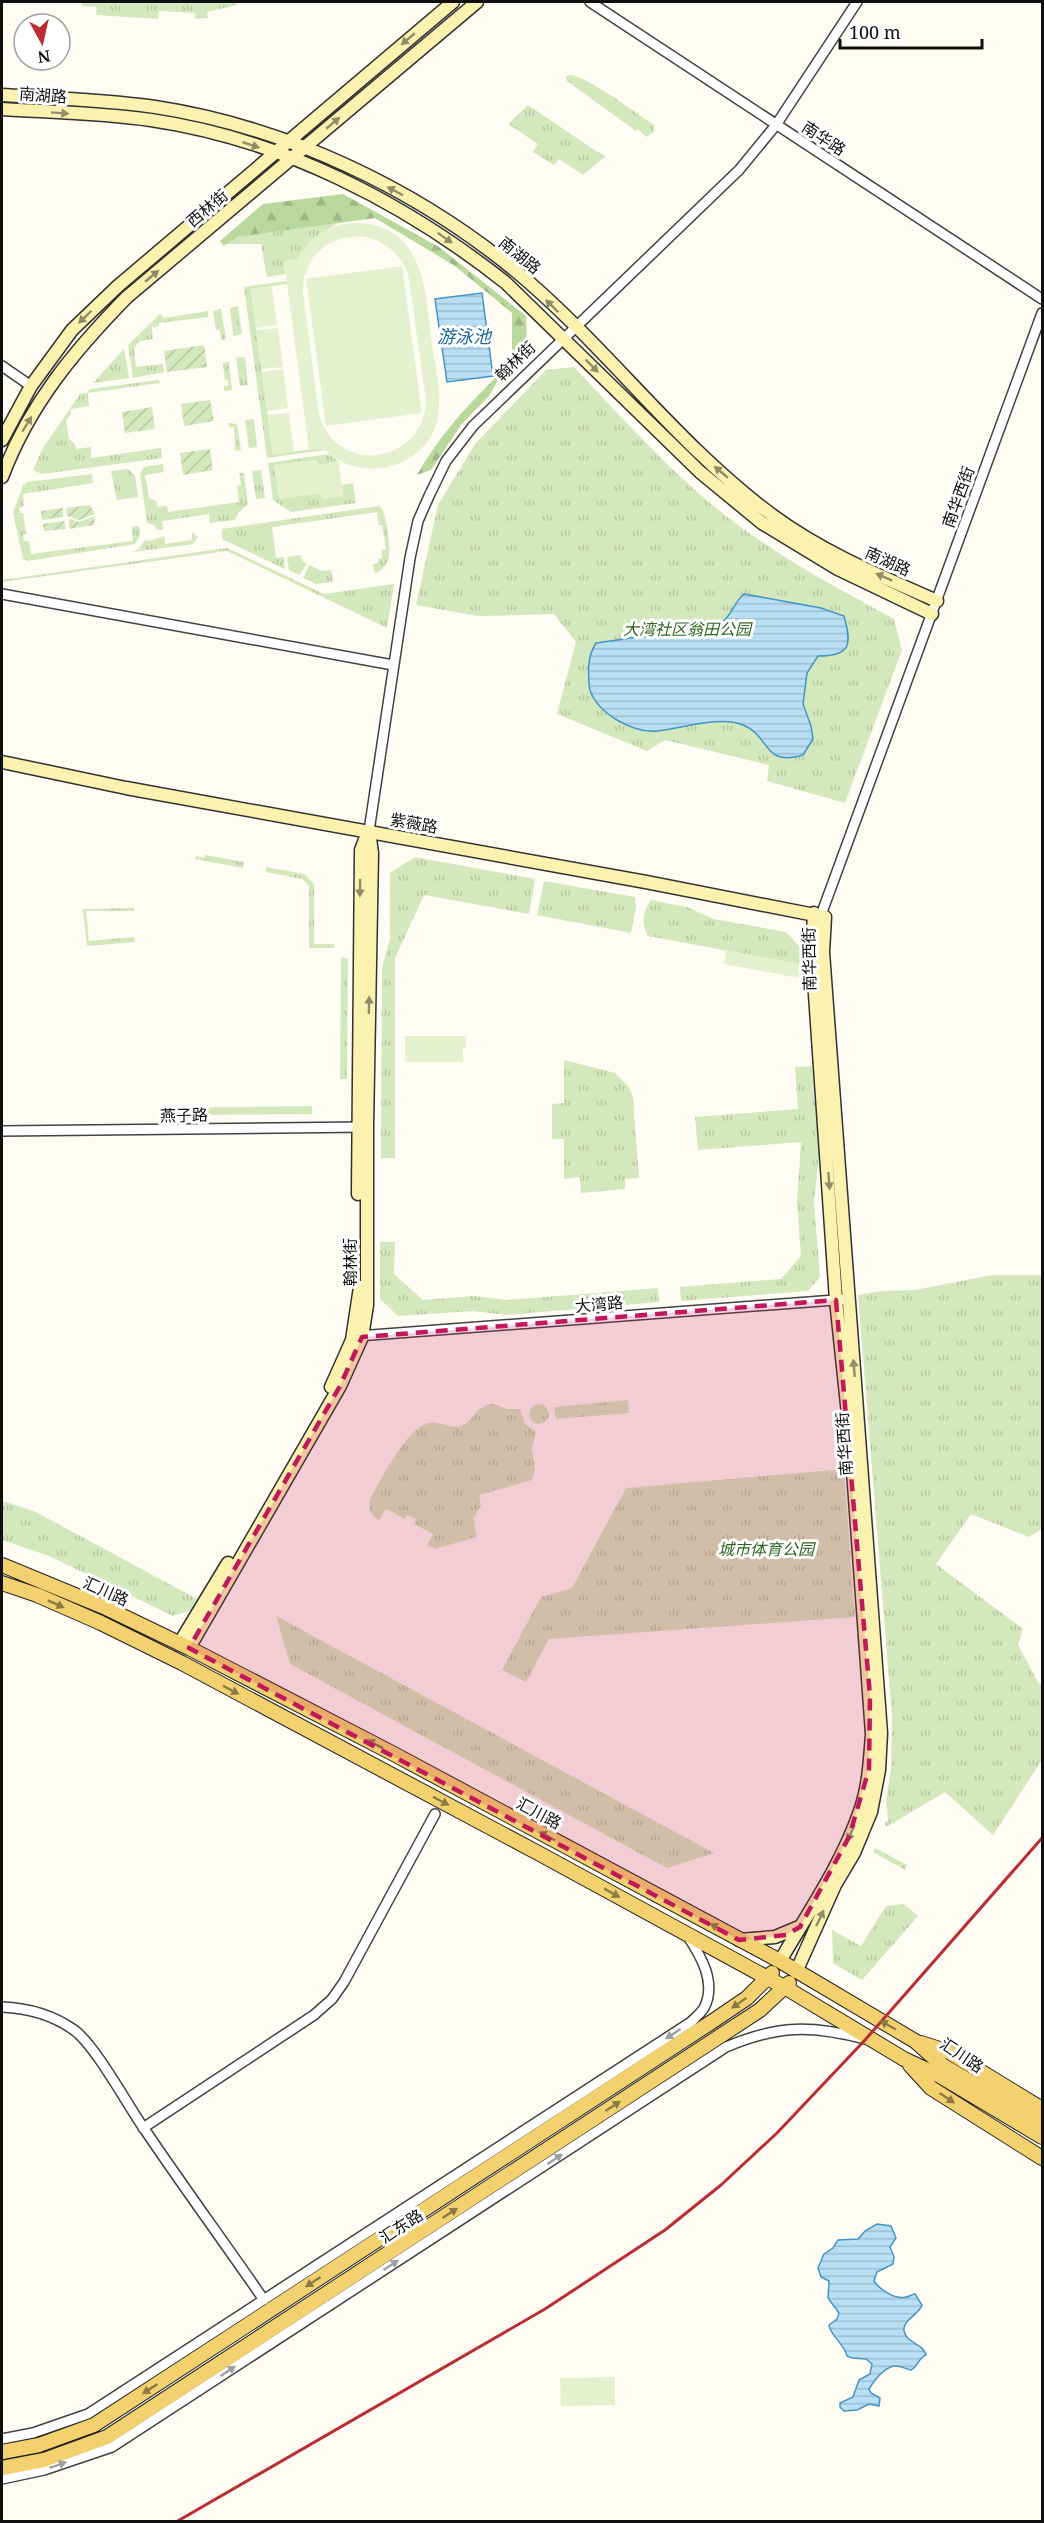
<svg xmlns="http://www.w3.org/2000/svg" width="1044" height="2523" font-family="'Noto Serif','Noto Sans SC',serif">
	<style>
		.grass { fill: url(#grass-tufts) }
		.forest { fill: url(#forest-firs) }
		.garden { fill: url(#garden-furrows) }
		.pitch { fill: #e5f0ce; fill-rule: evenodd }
		.water { fill: url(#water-rules); stroke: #4395c8; stroke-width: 1.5 }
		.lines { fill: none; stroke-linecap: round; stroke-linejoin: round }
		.street-casing { stroke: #424242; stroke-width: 12 }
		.secondary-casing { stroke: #313131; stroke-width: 15 }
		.primary-casing { stroke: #202020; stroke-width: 16 }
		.street { stroke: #fff; stroke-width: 9 }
		.secondary { stroke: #fbf2b0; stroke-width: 12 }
		.primary { stroke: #f3d16e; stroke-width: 14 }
		.rail { stroke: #bb2c35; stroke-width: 3 }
		.oneway { fill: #918c68 }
		.oneway2 { fill: #8c7a43 }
		.oneway3 { fill: #9f9f9f }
		.marked { fill: #c2185b; fill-opacity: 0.2; stroke: #c2185b; stroke-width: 4.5; stroke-dasharray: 12 8; stroke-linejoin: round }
		.labels { text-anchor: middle; stroke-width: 6; stroke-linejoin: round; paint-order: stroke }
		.street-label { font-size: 16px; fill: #0f0f0f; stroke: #fff }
		.park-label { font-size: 16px; font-style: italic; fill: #306522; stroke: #fff }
		.water-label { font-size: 18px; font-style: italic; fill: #1d679d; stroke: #fff }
	</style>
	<defs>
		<pattern id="grass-tufts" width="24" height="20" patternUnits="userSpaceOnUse" patternTransform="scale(1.5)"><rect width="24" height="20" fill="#d4e8bd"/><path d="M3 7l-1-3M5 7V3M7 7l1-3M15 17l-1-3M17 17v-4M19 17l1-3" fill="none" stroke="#b5c6a1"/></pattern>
		<pattern id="forest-firs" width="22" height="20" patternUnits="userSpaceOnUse" patternTransform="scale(1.5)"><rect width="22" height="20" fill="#b8d89d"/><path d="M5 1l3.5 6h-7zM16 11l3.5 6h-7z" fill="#9db886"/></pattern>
		<pattern id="garden-furrows" width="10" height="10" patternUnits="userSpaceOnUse" patternTransform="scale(1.5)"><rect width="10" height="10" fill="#d4e8bd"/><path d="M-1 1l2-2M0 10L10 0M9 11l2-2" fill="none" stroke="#b5c6a1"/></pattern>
		<pattern id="water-rules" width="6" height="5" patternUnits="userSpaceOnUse" patternTransform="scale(1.5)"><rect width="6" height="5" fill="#b9dff4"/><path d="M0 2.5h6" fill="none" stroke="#9ebed0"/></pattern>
	</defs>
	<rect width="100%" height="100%" fill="#fefcf3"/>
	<path class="grass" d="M82,2H236L237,5L207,12L208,18L195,19V13L159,11L158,19L96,15L97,7L82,6Z
		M571,75C591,79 636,113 654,125V132L646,137L638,129L636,131L567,81L566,76Z
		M528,105L596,151L606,156L583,175L559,159L554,165L533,152L538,144L508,124Z
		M338,223L309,242L297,259L284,261L285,274L267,277L261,244H226L237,237Z
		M287,281V284L251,289L273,454L322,448L325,450L267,458L244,287Z
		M238,306L242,334L233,336L230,308Z
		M221,309L226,339L221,340L220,330H216L213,311Z
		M208,311V317L159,323V326L152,327L153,339L140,341L134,348L136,367L163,364L164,372L133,378L128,345L160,314L164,318Z
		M124,349L129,378L93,383Z
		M245,357L248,385L240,386L236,358Z
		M229,362L232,390L224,391V386H228V380H225L223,363Z
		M574,367C629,425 683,487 749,533C795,566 844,592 894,619L902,650L845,803L767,781L769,765L665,740L647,751L557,714L576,642L554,614L478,616L416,605L438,505L475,444L546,370Z
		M158,380L160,383L88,393L89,406L71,409V414L66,421L69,439L75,444L76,449L91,447V458L161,448L162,458L42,474L33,470L43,448L80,394L87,393L90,389Z
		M254,419L257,447L249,448L245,420Z
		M228,423L237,424L241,450L235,451L234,427H229Z
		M329,454L339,462L318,465L316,460L279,499L321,493L322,499L343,496L342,485L353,483L356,503L291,512L273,500L268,463Z
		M163,464L164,472L145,475L149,498L156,501L158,507L167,506L168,512L239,502L237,486L241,485L239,473H244L248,504L238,513L235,520L210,523L209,514L162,521L163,530H157L154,525L147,523L140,474L144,467Z
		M128,469L135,476L138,497L117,500L111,471Z
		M261,470L265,498L256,499L252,471Z
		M92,474L93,483L23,494L24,506L19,508L20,513H23L26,534L23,535L24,541H29L31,554L133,541L132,527L137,526L140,528V536L135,544L28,561L23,559L13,513L23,485L27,482Z
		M379,506C387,511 392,552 388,561C385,567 380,571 375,574L373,564L378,563V559L382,558V550L386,549L382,525H379L377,512L272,527L276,558L284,557L285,569L222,539V529Z
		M192,532L198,537L193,544L133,552L139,549L145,540L150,541L164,536L165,544L192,540Z
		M227,548L324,594L394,584L387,628L227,551L2,582V580Z
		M301,555L302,561L307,564L299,575L289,570L287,557Z
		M309,565L322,571L331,570L333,582L316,584L303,578Z
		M205,855L244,862L243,868L195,859L196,856L205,858Z
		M415,857L535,879L529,914L424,895L395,958V1158H381L382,968L390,939V873Z
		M266,867L304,874L314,884V944H334V948H309V886L302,879L266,872Z
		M544,881L635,897L636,907L631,933L537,915Z
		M651,900L687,907L714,919L786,932L803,951L804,965L648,936C641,924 643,911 651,900Z
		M134,908V911H86L89,941L134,937L135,942L87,946L83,909Z
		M341,957L348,959L347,1079H340Z
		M564,1060L615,1073L629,1087L633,1098L639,1178L625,1179V1189L581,1193L580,1177L564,1179V1139H552V1104L564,1103Z
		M812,1066L819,1154L814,1202L820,1277L808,1291L681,1301L680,1287L781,1279L801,1256L797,1202L801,1142L698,1150L695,1117L798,1109L795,1067Z
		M312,1106V1114L177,1115V1108Z
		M380,1242H395L394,1274L423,1300L474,1296L507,1300L658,1288L659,1302L506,1315L473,1311L398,1316L380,1299Z
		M992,1275H1042V1529L1029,1537L971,1514L936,1564L1023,1629L1018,1645L1039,1684L1042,1683V1760L993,1835L945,1792L886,1827L885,1823L888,1820L886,1800L891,1769L892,1717L858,1295L882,1291L915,1290Z
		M628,1400L629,1413L556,1419L554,1407Z
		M494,1404L507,1409H520L525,1424L536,1432L532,1448L535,1469L532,1480L479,1495L481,1505L474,1518L476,1537L435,1549L427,1545L433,1534L414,1524L416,1519L407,1515L405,1519L386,1509L379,1520C370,1515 367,1507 371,1497C381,1479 408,1427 428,1423C439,1420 449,1429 460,1426C475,1422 475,1404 494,1404Z
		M529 1414a10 10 0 1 1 20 0a10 10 0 1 1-20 0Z
		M844,1469L855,1617L549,1639L526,1682L502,1670L541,1597L572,1588L626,1488Z
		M2,1501L34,1511L197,1599L192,1610L173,1616L49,1556L2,1540Z
		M276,1616L714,1853L667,1868L290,1664Z
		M875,1848L907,1865L905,1870L873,1852Z
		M904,1904L918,1916L862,1980L833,1963L832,1930L861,1946L886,1906Z"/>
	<path class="forest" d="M343,194L439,247L526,316L527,354L497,382L489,396L461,425L431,470L417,475C444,428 474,399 512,361V313L455,266L375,218L237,237L224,246L220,241L263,204Z"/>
	<path class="garden" d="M204,345L207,367L167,372L164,351Z
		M210,400L214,421L184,426L181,404Z
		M152,407L155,429L125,433L122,412Z
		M210,449L213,470L183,475L180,453Z
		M90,505L95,514L79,520L67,516L66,508Z
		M63,508V517L42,520L41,511Z
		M95,516L94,525L69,529V519L79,522Z
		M64,521L66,529L44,531L43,524Z"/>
	<path class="pitch" d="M352,223C425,222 425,290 432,344C436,369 443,396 437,421C424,471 357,484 323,448L309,450L284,261L297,259C309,237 328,225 352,223ZM358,236C382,238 398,251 408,273L426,400C424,465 336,477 319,414L303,293L304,276L313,257L326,245L339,239Z
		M402,266L422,413L326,426L306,279Z
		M272,286L277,325L256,328L251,289Z
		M278,328L283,367L261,369L256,330Z
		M283,369L288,408L267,411L262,372Z
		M289,413L294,452L273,455L268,415Z
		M316,460L318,465L339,462L343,496L322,499L321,493L279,499L274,465Z
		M726,950L801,964L799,978L724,964Z
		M405,1036H466V1047L463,1048V1062H405Z
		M615,2377V2405L561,2406L560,2378Z"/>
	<path class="water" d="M482,293L493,376L447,382L435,299Z
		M744,594L821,608L844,616C852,645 851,656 818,656L807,673L803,704L811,726L813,739L803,755C762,767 771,736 743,725C720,715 680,729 657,731C632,734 589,709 589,683C588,667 588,656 596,643C614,641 632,637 651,636C674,635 702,638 722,622C733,614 734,602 744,594Z
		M877,2224L891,2226L896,2238L890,2247L894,2257L893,2264L877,2272L874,2281C879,2289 895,2300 906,2297C909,2297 912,2294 915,2294L922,2305C919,2315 902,2320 904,2331C907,2344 923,2343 926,2355C918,2358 918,2367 911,2370C906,2369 901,2366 896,2366C884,2366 874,2381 869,2389L871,2393L880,2398L879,2406L869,2404L857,2410L844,2411L840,2407V2403L853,2397L859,2380L870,2374L872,2364L866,2359L852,2358L847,2356C844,2343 830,2336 829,2325L837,2319L839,2313L828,2298L829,2281L821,2277L818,2268L824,2254L833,2248L838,2240L858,2239L865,2231Z"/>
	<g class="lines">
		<g class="street-casing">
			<path id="street" d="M590,2L1042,299
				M2,366L31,386
				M2,594L393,665
				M369,831L410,558L418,521L429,496L446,461L473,426L739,170L776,125L857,2
				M821,915L1042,313
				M2,1131L365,1127
				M358,1336L848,1299
				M2,2007C27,2008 53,2015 74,2030C95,2045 127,2104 143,2127C182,2185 224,2242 264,2300
				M143,2128L314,2015L332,1999L344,1982L435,1814
				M2,2439L33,2433L88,2414L691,2022C695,2018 701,2013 704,2008C717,1983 701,1956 687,1935
				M2,2479L44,2470L112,2447L726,2047C778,2025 811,2025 865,2039"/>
		</g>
		<g class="secondary-casing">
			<path id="secondary" d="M2,95C52,98 105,100 155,107C286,127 415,188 517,272C607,347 677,445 772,515C822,552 880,576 937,601
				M2,109C51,112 102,113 151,120C281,139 404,202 506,283L700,472L762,523L838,569L932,614
				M2,440L31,386L72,330L118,286L453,2
				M2,477C29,405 74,351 127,297L477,2
				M2,762L126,788L646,882L825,917L823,952L881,1733L879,1770L871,1812L854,1853L835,1885L796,1972
				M358,1194L361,850L368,832
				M331,1387L352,1340L360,1287
				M179,1644L228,1563
				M189,1648L340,1386L362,1337L367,1305V1127L372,853L369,831
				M739,1940L775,1937L799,1927
				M780,1961C808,1913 842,1864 860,1811C869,1786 870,1759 872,1734L851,1443L836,1300L812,951L814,913"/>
		</g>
		<g class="primary-casing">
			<path id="primary" d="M2,1565L104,1607L189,1648L392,1753L780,1961L915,2041L942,2065L1042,2124
				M2,1583L37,1595L101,1623L182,1663L540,1854L786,1988L904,2059L940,2076L1042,2137
				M921,2043L949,2052L1042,2109
				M910,2065L931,2088L1042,2158
				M2,2452L39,2445L94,2425L713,2021L747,1998L772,1973
				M2,2468L44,2460L107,2437L760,2010L789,1983"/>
		</g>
		<use href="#street" class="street"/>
		<use href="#secondary" class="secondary"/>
		<use href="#primary" class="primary"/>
		<path class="rail" d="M176,2522L545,2309L665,2230L721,2185L777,2133L865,2040L1042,1838"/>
	</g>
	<defs><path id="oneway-solid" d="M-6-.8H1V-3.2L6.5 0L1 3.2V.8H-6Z" transform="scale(1.5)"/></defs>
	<g class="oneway">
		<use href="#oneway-solid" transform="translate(408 39) rotate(140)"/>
		<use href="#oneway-solid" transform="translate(60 113) rotate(4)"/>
		<use href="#oneway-solid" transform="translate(333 123) rotate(-40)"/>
		<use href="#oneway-solid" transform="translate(251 145) rotate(18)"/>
		<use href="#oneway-solid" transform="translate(395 191) rotate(-152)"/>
		<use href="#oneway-solid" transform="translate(445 238) rotate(35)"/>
		<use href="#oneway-solid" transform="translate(152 276) rotate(-40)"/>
		<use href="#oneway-solid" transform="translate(552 306) rotate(-136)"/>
		<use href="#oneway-solid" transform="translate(85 317) rotate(136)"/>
		<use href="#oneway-solid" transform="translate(592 366) rotate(45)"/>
		<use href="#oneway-solid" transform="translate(27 424) rotate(-59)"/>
		<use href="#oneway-solid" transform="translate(721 472) rotate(-140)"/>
		<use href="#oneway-solid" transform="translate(884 577) rotate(-156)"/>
		<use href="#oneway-solid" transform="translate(360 888) rotate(91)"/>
		<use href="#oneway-solid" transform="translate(369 1005) rotate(-89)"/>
		<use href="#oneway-solid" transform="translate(829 1181) rotate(86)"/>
		<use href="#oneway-solid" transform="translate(854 1368) rotate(-95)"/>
		<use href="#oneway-solid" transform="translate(851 1833) rotate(114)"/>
		<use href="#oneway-solid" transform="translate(820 1918) rotate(-65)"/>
	</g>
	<g class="oneway2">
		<use href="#oneway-solid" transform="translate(56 1604) rotate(24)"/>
		<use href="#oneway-solid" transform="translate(231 1690) rotate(28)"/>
		<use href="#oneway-solid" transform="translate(375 1744) rotate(-153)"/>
		<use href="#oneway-solid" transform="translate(441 1801) rotate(28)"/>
		<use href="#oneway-solid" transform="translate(547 1836) rotate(-152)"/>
		<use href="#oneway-solid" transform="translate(612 1893) rotate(29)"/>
		<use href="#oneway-solid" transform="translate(718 1928) rotate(-152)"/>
		<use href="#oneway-solid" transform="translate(739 2003) rotate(145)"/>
		<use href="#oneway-solid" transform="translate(888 2025) rotate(-150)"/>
		<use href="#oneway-solid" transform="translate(947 2098) rotate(34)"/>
		<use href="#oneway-solid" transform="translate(613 2106) rotate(-33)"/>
		<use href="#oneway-solid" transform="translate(450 2213) rotate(-33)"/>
		<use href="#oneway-solid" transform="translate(313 2282) rotate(147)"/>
		<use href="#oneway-solid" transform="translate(150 2389) rotate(147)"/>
	</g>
	<g class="oneway3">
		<use href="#oneway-solid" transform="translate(673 2034) rotate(147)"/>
		<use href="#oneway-solid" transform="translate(555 2159) rotate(-33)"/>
		<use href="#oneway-solid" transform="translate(391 2265) rotate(-33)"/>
		<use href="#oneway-solid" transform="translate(228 2371) rotate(-33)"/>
		<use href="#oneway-solid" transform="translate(58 2465) rotate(-19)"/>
	</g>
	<path class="marked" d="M836,1300L870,1696L869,1769L849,1837L800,1927L786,1935L739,1940L189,1648L340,1386L362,1337Z"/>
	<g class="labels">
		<g class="street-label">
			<text transform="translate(43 95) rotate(4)" y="6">南湖路</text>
			<text transform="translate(824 138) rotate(33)" y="6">南华路</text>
			<text transform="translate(207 208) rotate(-40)" y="6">西林街</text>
			<text transform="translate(520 255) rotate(39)" y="6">南湖路</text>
			<text transform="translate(515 361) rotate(-44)" y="6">翰林街</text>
			<text transform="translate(958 497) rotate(-70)" y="6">南华西街</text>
			<text transform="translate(888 561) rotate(24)" y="6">南湖路</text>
			<text transform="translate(414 823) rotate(10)" y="6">紫薇路</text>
			<text transform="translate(809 959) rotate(-91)" y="6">南华西街</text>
			<text transform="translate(184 1115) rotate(-1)" y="6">燕子路</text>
			<text transform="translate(350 1262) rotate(-90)" y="6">翰林街</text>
			<text transform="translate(599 1304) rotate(-5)" y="6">大湾路</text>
			<text transform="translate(844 1444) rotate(-94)" y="6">南华西街</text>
			<text transform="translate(106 1591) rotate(24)" y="6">汇川路</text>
			<text transform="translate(539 1813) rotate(28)" y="6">汇川路</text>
			<text transform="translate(962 2055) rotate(34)" y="6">汇川路</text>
			<text transform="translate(401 2226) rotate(-33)" y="6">汇东路</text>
		</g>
		<g class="park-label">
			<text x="687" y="635">大湾社区翁田公园</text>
			<text x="766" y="1555">城市体育公园</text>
		</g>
		<g class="water-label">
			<text x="464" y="343">游泳池</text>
		</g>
	</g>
	<rect width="1044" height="2523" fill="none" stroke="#0f0f0f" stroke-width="6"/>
	<g transform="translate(42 42) rotate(172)"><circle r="28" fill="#ffffff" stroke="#9f9f9f" stroke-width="1.5"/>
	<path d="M0-4.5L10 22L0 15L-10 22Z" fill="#bb2c35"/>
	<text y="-9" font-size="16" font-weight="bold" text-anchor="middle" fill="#0f0f0f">N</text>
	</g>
	<path d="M840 39v9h142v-9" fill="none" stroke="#0f0f0f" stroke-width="3"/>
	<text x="849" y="39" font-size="18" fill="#0f0f0f" stroke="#ffffff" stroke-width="4.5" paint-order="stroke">100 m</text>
</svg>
